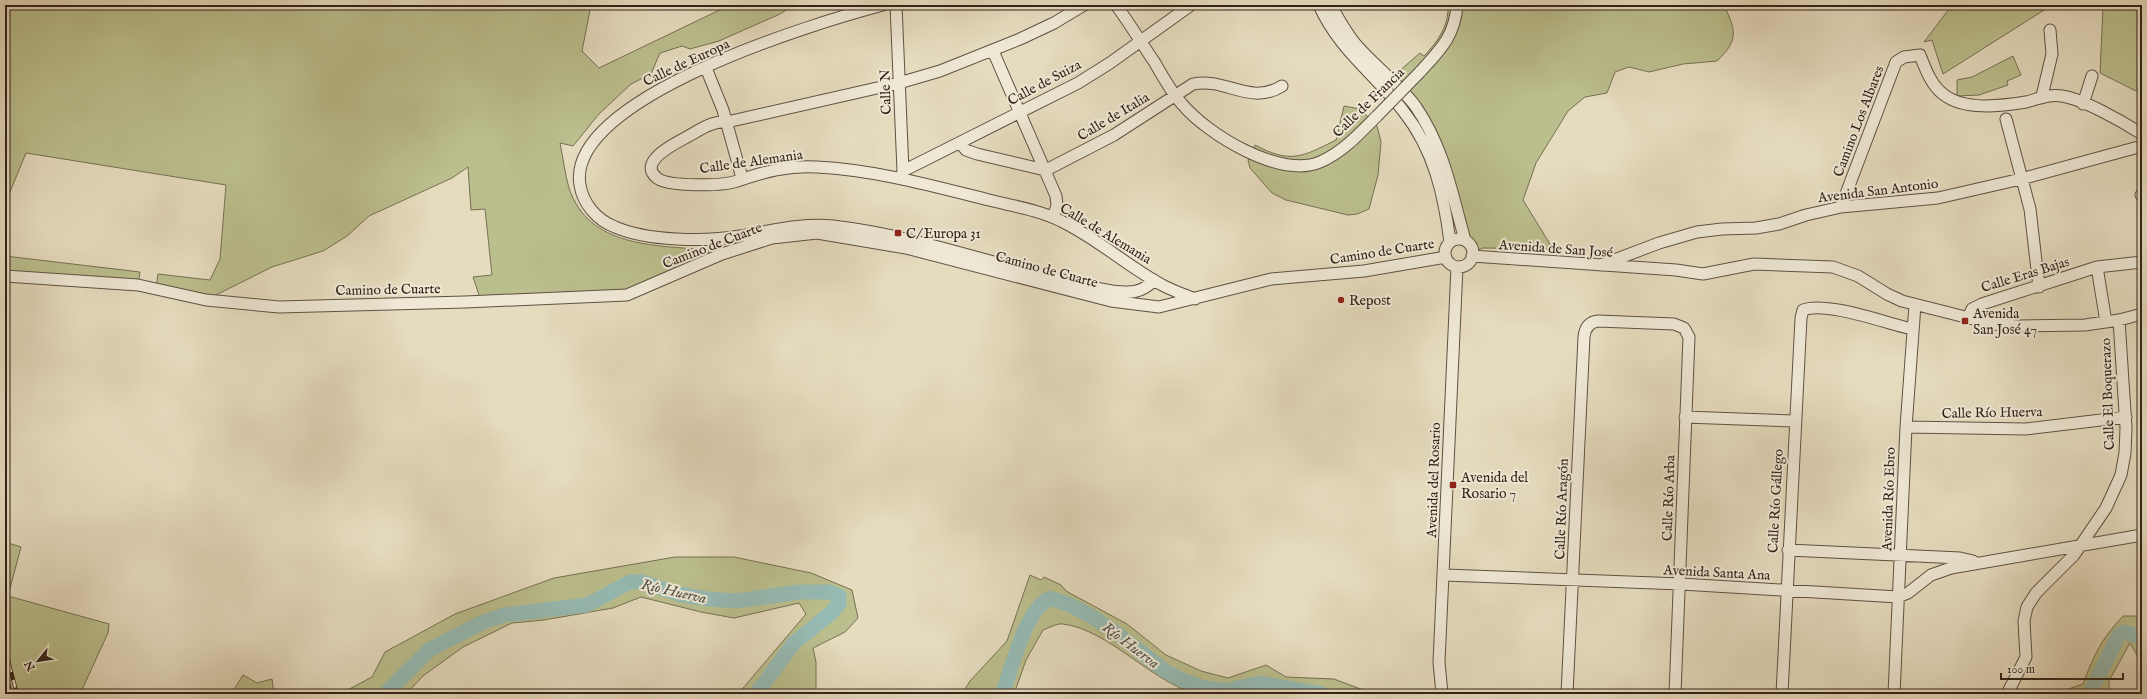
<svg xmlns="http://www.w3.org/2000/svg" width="2147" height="699" font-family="'IM FELL English',serif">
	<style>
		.green { fill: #bbbe8d; stroke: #767054 }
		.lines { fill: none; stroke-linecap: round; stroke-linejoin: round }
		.river { stroke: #96bbb4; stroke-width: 15 }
		.minor-casing { stroke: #5f5143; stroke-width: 13 }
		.minor { stroke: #eee8d5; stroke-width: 11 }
		.rail-casing { stroke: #32231a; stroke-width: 4 }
		.rail { stroke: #eee8d5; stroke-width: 2.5; stroke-dasharray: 8; stroke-linecap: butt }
		.minor-bridge-casing { stroke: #5f5143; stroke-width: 13; stroke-linecap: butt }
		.minor-bridge { stroke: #eee8d5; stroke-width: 11 }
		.poi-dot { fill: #8f2418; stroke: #eee8d5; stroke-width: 1.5 }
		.labels { text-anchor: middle; stroke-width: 4; stroke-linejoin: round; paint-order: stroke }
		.street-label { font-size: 14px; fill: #32231a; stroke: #eee8d5 }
		.poi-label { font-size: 14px; fill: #32231a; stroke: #eee8d5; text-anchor: start }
		.water-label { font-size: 15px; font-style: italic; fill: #505148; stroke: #eee8d5 }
	</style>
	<rect width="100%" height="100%" fill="#e5dbbe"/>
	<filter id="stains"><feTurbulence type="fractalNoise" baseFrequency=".005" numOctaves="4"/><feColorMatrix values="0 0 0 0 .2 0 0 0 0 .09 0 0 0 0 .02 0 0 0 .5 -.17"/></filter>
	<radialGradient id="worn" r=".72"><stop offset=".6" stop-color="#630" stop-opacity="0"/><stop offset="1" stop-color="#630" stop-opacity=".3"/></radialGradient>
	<path class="green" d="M5,5H591L582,51L599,68L730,5H794L780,14L719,41L690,49L682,46L660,53L651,74L631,84L599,114L573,146L560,143C563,158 565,174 569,188C589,248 655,245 708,250L713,259L627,295L481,301L473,277L492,275L485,209L471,210L468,167L452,178L369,216L347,236L323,251L272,267L206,300L156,288L158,274L210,280L220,259L226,185L26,153L5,204Z
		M1448,5H1724C1736,31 1739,40 1717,61L1683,64L1649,72L1629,67L1615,72L1607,93L1585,97L1568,111L1536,163L1523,200L1553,249L1483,248L1473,252L1431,132L1390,79L1420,53L1424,56C1438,41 1449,26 1448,5Z
		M1952,5H2052L1943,74L1932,40L1924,42Z
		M2098,5H2142V94L2100,73L2103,8Z
		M2013,56L2021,75L2007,81L2008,85L1979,95L1957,96V80L1972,77Z
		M1344,106L1360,109L1377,126L1381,142L1378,175L1369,209L1357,214L1348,215L1286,200L1272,193L1250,168L1248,160L1255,145C1291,164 1302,157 1336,140Z
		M5,256L140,272L138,285L5,276Z
		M5,542L21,547L8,596L109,624L108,633L80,694H5Z
		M675,557H734L811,573L852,590L858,618L845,632L813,648L816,662V694H738L806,614L799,603L734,618L701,612L641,597L613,608L544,620L512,623L463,647L423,676L406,694H340L372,677L385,652L455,614L554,578Z
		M1030,575L1041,580L1044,577L1061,585L1066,591L1127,624L1166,655L1201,671L1228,678L1266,665L1286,677L1334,679L1374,694H1196C1149,680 1109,630 1063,624C1058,623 1048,628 1043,630L1026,660L1014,694H962L970,681L1007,641Z
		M2123,616H2142V664L2130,643L2109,681V694H2054L2083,684C2095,653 2100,641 2123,616Z
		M243,675L257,683L272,679L274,694H231Z"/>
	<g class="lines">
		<path class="river" d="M385,694L429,650L483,622L504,615L587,605L630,582H642L678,594L707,599L737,601L800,592H829L839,596V604L831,613L794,643L756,694
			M1002,694C1013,667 1024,611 1050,598L1070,605L1091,616L1119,635L1165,671L1180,679L1204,688L1227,690L1260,683L1321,694
			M2089,694L2119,635L2125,632L2142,638"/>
		<g class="minor-casing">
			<path id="minor" d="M883,5C818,22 565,98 580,185C583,204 597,220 615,227C647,241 705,242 740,236C772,231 800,223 833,226C928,237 1018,274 1112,291C1130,293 1141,294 1154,280
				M896,5L903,171L901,178
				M1084,5L1054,23L1020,39L940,71L899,83L727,122C713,120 698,131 687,137C674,144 637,162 657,178C668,187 724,186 737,181C763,172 789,165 817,167C876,170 933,186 989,200C1013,206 1039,210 1061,221C1097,238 1128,267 1164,286C1174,291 1185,295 1195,299
				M1116,5C1130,24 1142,44 1155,63C1163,77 1171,92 1182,104C1207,134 1280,179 1320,162C1343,152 1360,133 1377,116
				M1319,5C1339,50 1375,74 1404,112C1434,150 1444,195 1450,242
				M1331,5C1339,20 1348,36 1359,48C1377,68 1400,85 1416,107C1444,148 1452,194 1465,240
				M993,51L1056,196L1057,206L1053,217
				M706,68L723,110L742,178
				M1420,72C1440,50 1455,36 1457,5
				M2042,96L2052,54L2050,30
				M2083,104L2092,76
				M2006,119L2030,209L2039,287
				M960,143L966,150L977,154L1045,170L1050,168L1114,135L1193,84C1225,77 1250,106 1282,86
				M903,171L1078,83L1110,63L1191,5
				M2141,195H2142
				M1841,207L1896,62L1904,57L1920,55C1925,68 1931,85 1943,94C1964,111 2001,106 2026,102C2038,99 2048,94 2062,96C2083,99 2123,122 2142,134
				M1445 253a14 14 0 1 1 28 0a14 14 0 1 1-28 0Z
				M1472,256L1676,270L1703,274L1754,264L1833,267L1858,276L1887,294L1902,301L1993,324L2018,326L2085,325L2119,320L2142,314
				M1601,265L1659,243L1697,232L1722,229L1756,228L1779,224L1806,215L1841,207L1938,198L2021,179L2142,146
				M2097,267L2106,322
				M5,276L138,285L206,300L279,307L465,302L627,295L722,254L772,238L817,233L906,248L1111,301L1159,307L1271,279L1364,271L1446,257
				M1968,318L1972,309L1982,304L2097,267L2142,262
				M1685,417L1794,421
				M1906,427L2026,429L2126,417
				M1788,550L1960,558L1973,561
				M1444,575L1681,584L1898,597L1908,593L1931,575L1951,568L2142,535
				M1442,694L1439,662L1457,267
				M1567,694L1584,337C1585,328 1589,322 1598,321L1674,324L1684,328L1689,337L1675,694
				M1782,694L1801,318L1803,310C1827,301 1885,323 1912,329
				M1894,694L1906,427L1915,305
				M2007,694L2026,657L2024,621L2027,607L2036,593L2074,555L2106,508L2121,475L2125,453L2126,428L2119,320"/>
		</g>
		<use href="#minor" class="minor"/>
		<g class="rail-casing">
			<path id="rail" d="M5,649L17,694
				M5,673L11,694"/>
		</g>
		<use href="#rail" class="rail"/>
		<g class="minor-bridge-casing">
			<path id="minor-bridge" d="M1377,116L1420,72"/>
		</g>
		<use href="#minor-bridge" class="minor-bridge"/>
	</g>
	<g class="poi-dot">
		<rect x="894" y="229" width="8" height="8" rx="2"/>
		<circle cx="1341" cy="300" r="4"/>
		<rect x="1961" y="317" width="8" height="8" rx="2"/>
		<rect x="1449" y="481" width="8" height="8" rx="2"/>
	</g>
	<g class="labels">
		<g class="street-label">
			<text transform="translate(686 62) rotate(-25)" y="5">Calle de Europa</text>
			<text transform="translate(1044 82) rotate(-28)" y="5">Calle de Suiza</text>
			<text transform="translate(885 92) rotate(-92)" y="5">Calle N</text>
			<text transform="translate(1368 102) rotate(-44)" y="5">Calle de Francia</text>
			<text transform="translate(1113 116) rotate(-31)" y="5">Calle de Italia</text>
			<text transform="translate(1858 121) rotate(-69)" y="5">Camino Los Albares</text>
			<text transform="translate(751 161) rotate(-8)" y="5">Calle de Alemania</text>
			<text transform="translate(1878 190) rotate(-7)" y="5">Avenida San Antonio</text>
			<text transform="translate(1106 233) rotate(31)" y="5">Calle de Alemania</text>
			<text transform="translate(712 245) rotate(-21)" y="5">Camino de Cuarte</text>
			<text transform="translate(1556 248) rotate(4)" y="5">Avenida de San José</text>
			<text transform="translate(1382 251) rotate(-9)" y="5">Camino de Cuarte</text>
			<text transform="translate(1047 269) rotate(15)" y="5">Camino de Cuarte</text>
			<text transform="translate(2025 274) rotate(-17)" y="5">Calle Eras Bajas</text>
			<text transform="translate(388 289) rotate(-1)" y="5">Camino de Cuarte</text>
			<text transform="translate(2107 394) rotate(-92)" y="5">Calle El Boquerazo</text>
			<text transform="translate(1992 412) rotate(-1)" y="5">Calle Río Huerva</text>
			<text transform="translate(1433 480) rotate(-88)" y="5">Avenida del Rosario</text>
			<text transform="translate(1668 498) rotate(-88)" y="5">Calle Río Arba</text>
			<text transform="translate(1888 499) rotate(-88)" y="5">Avenida Río Ebro</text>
			<text transform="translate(1775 501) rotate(-87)" y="5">Calle Río Gállego</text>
			<text transform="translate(1561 509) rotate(-88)" y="5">Calle Río Aragón</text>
			<text transform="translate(1717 572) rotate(3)" y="5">Avenida Santa Ana</text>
		</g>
		<g class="poi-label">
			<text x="906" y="238">C/ Europa 31</text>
			<text x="1349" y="305">Repost</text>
			<text x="1973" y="318">Avenida<tspan x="1973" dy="16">San José 47</tspan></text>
			<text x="1461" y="482">Avenida del<tspan x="1461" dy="16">Rosario 7</tspan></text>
		</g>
		<g class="water-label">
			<text transform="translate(674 591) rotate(13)" y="5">Río Huerva</text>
			<text transform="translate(1131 645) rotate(37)" y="5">Río Huerva</text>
		</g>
	</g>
	<rect width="2147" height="699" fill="none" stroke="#e5dbbe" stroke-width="20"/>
	<rect x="6" y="6" width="2135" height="687" fill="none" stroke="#32231a" stroke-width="2"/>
	<rect x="10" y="10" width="2127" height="679" fill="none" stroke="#32231a"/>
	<g transform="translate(38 661) rotate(240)" stroke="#eee8d5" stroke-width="3" paint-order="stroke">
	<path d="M0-3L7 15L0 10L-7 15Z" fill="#32231a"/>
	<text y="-6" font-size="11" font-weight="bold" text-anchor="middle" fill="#32231a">N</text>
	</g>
	<path d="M2001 673v6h122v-6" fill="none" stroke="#32231a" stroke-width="2"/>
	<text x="2007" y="673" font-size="12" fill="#32231a" stroke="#eee8d5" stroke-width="3" paint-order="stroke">100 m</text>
	<rect width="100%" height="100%" filter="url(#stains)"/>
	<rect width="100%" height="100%" fill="url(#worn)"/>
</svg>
